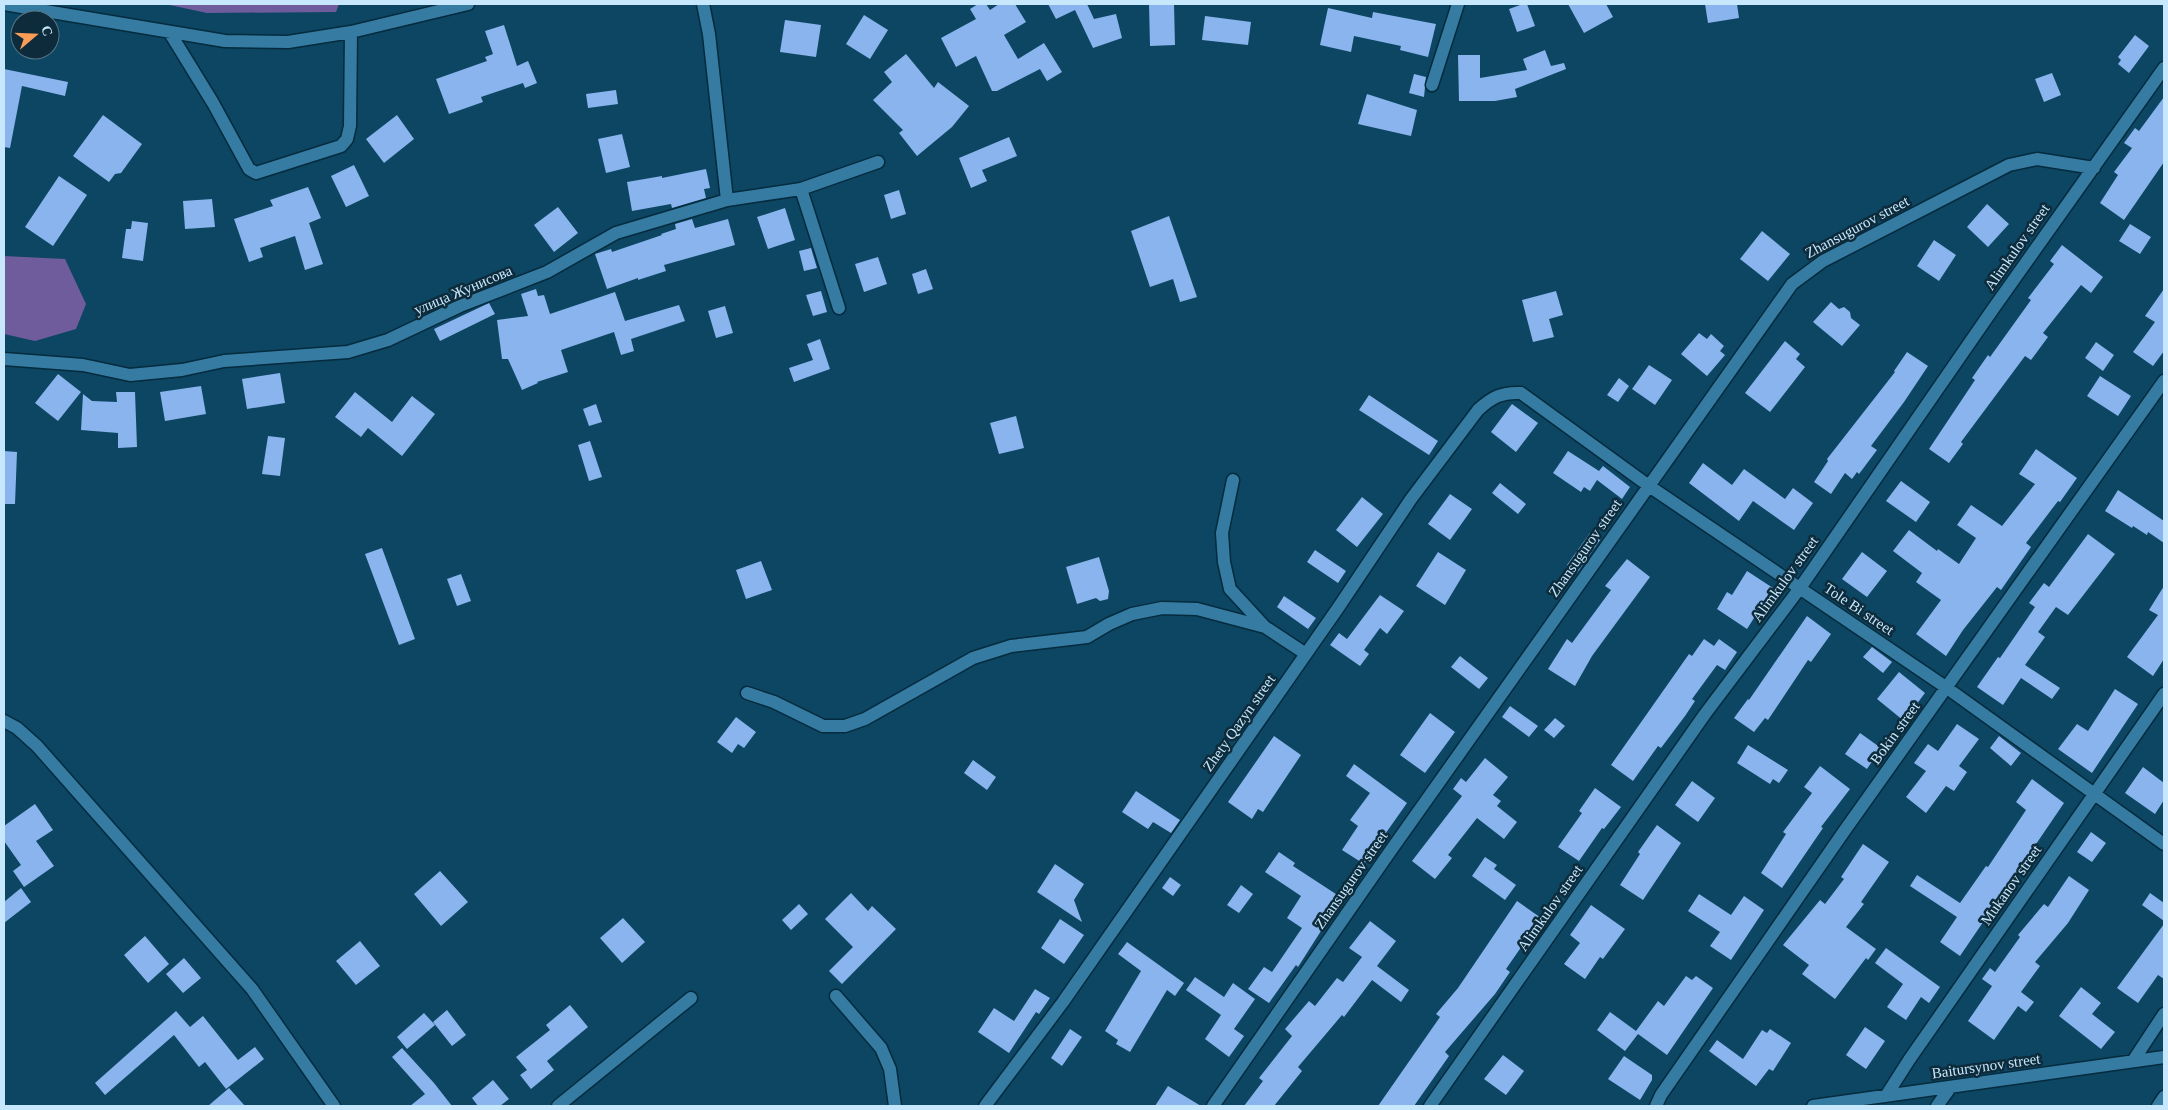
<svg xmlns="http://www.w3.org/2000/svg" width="2168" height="1110" font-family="'Times New Roman',serif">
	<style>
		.green { fill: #6e5c9c }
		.building { fill: #89b4ed }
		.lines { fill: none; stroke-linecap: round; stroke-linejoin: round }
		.street-casing { stroke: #042b3e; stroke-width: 15 }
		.street { stroke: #367ba1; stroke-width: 12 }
		.labels { text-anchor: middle; stroke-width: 5; stroke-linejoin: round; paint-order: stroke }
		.street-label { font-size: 15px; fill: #c6e7fc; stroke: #0d2b3b }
	</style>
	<rect width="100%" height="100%" fill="#0d4662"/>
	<path class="green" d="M165,4H339L336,12L207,13Z
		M4,256L65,259L86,304L76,329L35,341L4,334Z"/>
	<path class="building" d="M978,4H986L990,10L999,4H1015L1026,22L1004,35L1018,59L1044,43L1062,72L1047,81L1040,69L997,91H992L976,56L956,67L941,38L976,19L970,9Z
		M1048,4H1087L1094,19L1116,14L1122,38L1093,48L1075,10L1056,19Z
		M1149,4H1174L1175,45L1150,46Z
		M1523,4H1527L1535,26L1517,32L1509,9Z
		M1568,4H1606L1613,17L1584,33Z
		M1705,4H1737L1739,18L1708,23Z
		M1328,8L1372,18L1373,12L1436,24L1428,57L1400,50L1401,46L1354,36L1351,52L1320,45Z
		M864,15L888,30L870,59L846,44Z
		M1205,16L1251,22L1248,45L1202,40Z
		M785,20L821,25L816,57L780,52Z
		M504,25L517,66L528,61L537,83L525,88L523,83L481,97L483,102L449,114L436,79L487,61L485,57L493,54L485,31Z
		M2135,35L2149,46L2129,73L2118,64L2121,60L2118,57Z
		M1545,50L1551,66L1564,63L1566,69L1515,89L1517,97L1495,101H1459L1458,55H1480V78L1527,70L1523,59Z
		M906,54L934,88L938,82L969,106L952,127L917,156L899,133L903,130L873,100L892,82L884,72Z
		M4,69L68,82L65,96L22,86L10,148L4,147Z
		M2052,73L2061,95L2044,102L2035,79Z
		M1414,74L1426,77L1424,97L1409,93Z
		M616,90L618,104L588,108L586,94Z
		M1367,94L1417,110L1411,136L1358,124Z
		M2164,97V162L2124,220L2100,203L2118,175L2114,172L2132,148L2124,143L2135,128L2139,131Z
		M103,115L142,144L121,173L115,174L109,182L73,156Z
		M397,115L414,139L384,163L366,139Z
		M622,134L630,167L606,173L598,139Z
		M1009,137L1017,156L982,170L987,181L971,188L959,158Z
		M354,165L369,196L346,207L331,176Z
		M706,169L710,188L704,189L706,198L672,208L671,204L632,211L627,182L662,176V178Z
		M59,176L87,195L53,246L25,227Z
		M308,187L321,218L309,223L323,264L305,270L295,236L260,248L263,257L249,262L234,219L273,206L270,200Z
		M899,190L906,214L891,219L884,195Z
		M212,199L215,227L185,229L183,201Z
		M1987,204L2009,224L1988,247L1967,227Z
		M558,207L578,233L554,252L534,225Z
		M785,208L795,240L768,249L757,217Z
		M1169,216L1197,297L1180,302L1173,279L1150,287L1131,231Z
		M692,219L695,228L728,219L735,245L664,265L666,271L638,280V278L607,289L595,254L611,249L612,252L662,235L661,234L676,229L675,224Z
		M132,221L148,223L143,261L122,258L126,229H131Z
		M2130,224L2151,237L2140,254L2119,241Z
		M1762,231L1790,254L1768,281L1740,259Z
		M1934,240L1956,255L1939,281L1917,266Z
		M2062,245L2103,277L2091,293L2081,285L2043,333L2048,337L2031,360L2025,356L1961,442L1963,444L1949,463L1929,449L1975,380L1972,378L1988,355L1990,357L2031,300L2028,298L2054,264L2050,261Z
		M811,248L817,268L804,271L799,251Z
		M878,257L887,284L864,292L855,264Z
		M926,269L933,289L918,294L912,274Z
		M536,289L538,296L544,295L550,314L615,292L625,321L679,305L685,321L631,339L634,351L621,355L614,332L561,350L568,372L537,382L538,383L522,390L508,359H502L497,320L528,316L521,294Z
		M2164,289V351L2153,366L2133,352L2155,322L2145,316Z
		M821,291L827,312L813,316L806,295Z
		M1556,291L1563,315L1549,319L1554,337L1533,342L1522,300Z
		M1831,302L1839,309L1844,307L1850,312L1851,318L1860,325L1842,346L1813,322Z
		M489,303L495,314L440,341L434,329Z
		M725,306L733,333L716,338L708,311Z
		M1699,333L1707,339L1711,334L1724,346L1720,351L1725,355L1707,376L1681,354Z
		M820,339L830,369L794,382L789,368L813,360L807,344Z
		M1785,341L1800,354L1796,359L1805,367L1770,412L1745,393Z
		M2096,342L2114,355L2103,371L2085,358Z
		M1907,352L1928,366L1904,402L1871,446L1877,450L1859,474L1857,472L1852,479L1845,473L1831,494L1814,482L1828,461L1827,459L1895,372L1894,371Z
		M1649,365L1672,380L1655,405L1632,389Z
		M280,373L285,403L247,409L242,379Z
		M58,374L81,392L58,421L35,403Z
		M2100,376L2131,396L2118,416L2087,396Z
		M1619,378L1629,386L1618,402L1607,395Z
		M201,386L206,414L165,421L160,392Z
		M116,392H135L137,447L118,448V433L81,430L83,394L92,401L117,402Z
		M355,392L392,422L412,396L435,414L402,456L368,428L361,437L335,417Z
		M1369,395L1438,441L1429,455L1359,410Z
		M596,404L602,422L589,426L583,409Z
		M1512,404L1538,423L1516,452L1491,432Z
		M1016,416L1024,448L999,454L990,423Z
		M268,436L285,438L280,476L262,474Z
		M590,441L602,477L589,481L578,445Z
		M2036,449L2077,478L2060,502L2058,501L2026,543L2031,547L2001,590L1997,587L1963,630L1946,656L1916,634L1941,600L1916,582L1922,573L1893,551L1909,530L1937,551L1938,549L1959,564L1976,538L1957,525L1971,505L2002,526L2035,484L2019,474Z
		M4,451L17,452L15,504H4Z
		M1568,451L1599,471L1603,466L1630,487L1622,499L1597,480L1590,491L1584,487L1581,492L1553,473Z
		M1703,463L1732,485L1744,469L1785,499L1793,488L1813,503L1794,530L1753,501L1739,521L1689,483Z
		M1901,481L1930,502L1916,522L1886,501Z
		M1500,483L1526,504L1518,514L1492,493Z
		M2118,490L2164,521V543L2148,532L2147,535L2133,526L2132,528L2105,511Z
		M1450,494L1472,509L1450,540L1428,524Z
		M1362,497L1383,514L1357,547L1336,530Z
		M1590,533L1600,540L1577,573L1567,565Z
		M2088,534L2115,554L2068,615L2056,607L2038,632L2045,637L2025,665L2060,688L2052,699L2021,678L2003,705L1977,687L1998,657L2000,658L2035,607L2029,603L2044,583L2049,587Z
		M382,548L415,639L399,645L365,554Z
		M1315,550L1346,571L1338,583L1307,562Z
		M1438,552L1466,570L1445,605L1416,586Z
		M1862,552L1887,571L1867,597L1842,579Z
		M1099,557L1109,591L1108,599L1100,601L1096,598L1077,604L1066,567Z
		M1627,559L1650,577L1592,656L1575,686L1548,669L1567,639L1572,643L1611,590L1605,586Z
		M761,561L772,590L746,599L736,570Z
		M1747,571L1773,588L1747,629L1717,609L1727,592L1732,595Z
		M461,574L471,601L457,606L447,579Z
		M2164,586V659L2153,676L2127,657L2158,615L2149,610Z
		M1380,595L1404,611L1387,634L1380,628L1364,650L1369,654L1360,666L1330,645L1339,633L1347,639Z
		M1284,596L1316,618L1308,629L1277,607Z
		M1807,616L1831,634L1811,662L1808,660L1768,720L1765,718L1754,732L1734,718L1748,699L1749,700Z
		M1704,639L1714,646L1719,639L1737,652L1725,670L1717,665L1692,699L1695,701L1685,716L1661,748L1658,746L1633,781L1611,765L1689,654L1692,656Z
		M1872,647L1892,662L1883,673L1863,657Z
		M1460,656L1488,678L1479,689L1451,667Z
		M1899,672L1925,693L1904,721L1877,699Z
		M2115,689L2138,704L2092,773L2058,749L2077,724L2088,731Z
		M1510,706L1538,726L1529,737L1502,717Z
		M1430,713L1455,732L1425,773L1400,755Z
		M736,717L756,732L744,748L738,744L732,753L717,742Z
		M1555,718L1565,726L1554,738L1544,730Z
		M1957,724L1979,739L1959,766L1967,772L1954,791L1946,786L1926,813L1906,797L1926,771L1914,763L1928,744L1938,751Z
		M1860,733L1881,748L1867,769L1845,754Z
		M1274,736L1301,755L1263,812L1258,809L1252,819L1228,802Z
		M1999,736L2021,753L2011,766L1990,748Z
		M1748,745L1788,770L1779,783L1773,779L1770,784L1737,763Z
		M1485,758L1508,777L1493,795L1501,801L1497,806L1517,822L1504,839L1477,818L1448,855L1452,858L1435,879L1412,861L1462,796L1453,789L1461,778L1466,782Z
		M973,760L996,777L987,790L964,773Z
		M1354,764L1407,803L1364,864L1342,850L1358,826L1350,820L1370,793L1346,776Z
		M1820,766L1850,789L1821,827L1823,828L1782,888L1761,873L1786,834L1783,832L1812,793L1804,787Z
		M2143,767L2164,783V800L2155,814L2125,793Z
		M2032,779L2064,803L1960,956L1940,942L1957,917L1910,886L1917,875L1960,903L1986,866L1988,867L2026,810L2016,802Z
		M1692,781L1715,798L1698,822L1675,805Z
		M1595,788L1621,807L1604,829L1602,828L1579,861L1558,847L1582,813L1579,811Z
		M1136,791L1180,820L1171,833L1153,822L1148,829L1122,812Z
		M35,804L53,830L36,841L54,866L24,887L13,871L21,865L4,841V826Z
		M1657,825L1681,843L1643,900L1620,885L1640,854L1638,852Z
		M2091,832L2106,843L2092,862L2077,852Z
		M1863,844L1889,862L1861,902L1864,904L1846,927L1876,949L1868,960L1866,958L1835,999L1802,974L1809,965L1783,945L1820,900L1825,904L1844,879L1841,877Z
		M1279,852L1295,863L1293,866L1342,898L1298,967L1296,965L1269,1003L1248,989L1264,967L1272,972L1302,928L1287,918L1301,896L1265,872Z
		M1485,857L1497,865L1494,869L1516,885L1505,900L1472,876Z
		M1055,864L1084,884L1074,900L1082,922L1037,892Z
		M440,871L468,902L441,926L414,894Z
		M2069,876L2089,890L2068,923L2035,962L2040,966L2021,992L2034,1002L2026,1012L2018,1006L1994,1040L1968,1021L1992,986L1982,979L1990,968L1995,972L2020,937L2018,935L2044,904L2048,907Z
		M1170,877L1181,885L1173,896L1162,888Z
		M1241,885L1253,894L1239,913L1227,905Z
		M21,888L31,902L4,923V902Z
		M851,893L868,911L872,906L896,929L842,984L829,971L853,947L825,919Z
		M2150,893L2164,903V921L2142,905Z
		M1699,894L1731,915L1744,896L1764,910L1731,960L1710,946L1720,932L1688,911Z
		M1517,901L1544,920L1527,945L1524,943L1506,969L1510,972L1495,994L1445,1052L1449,1056L1414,1106H1378L1440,1017L1436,1014L1458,988Z
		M799,904L808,914L791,930L782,920Z
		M1591,905L1625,929L1603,959L1600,957L1585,979L1564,964L1580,943L1570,935Z
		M623,918L645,942L622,963L600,938Z
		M1060,919L1084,935L1064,964L1041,948Z
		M1370,921L1396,941L1377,966L1409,990L1401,1002L1372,980L1344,1017L1342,1015L1298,1067L1302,1071L1274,1106H1244L1263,1081L1259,1078L1292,1036L1285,1029L1309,1001L1315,1006L1337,978L1343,982L1362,957L1349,948Z
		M2164,924V979L2158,975L2138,1003L2117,988Z
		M145,936L169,964L148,983L124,955Z
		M360,941L380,966L356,985L336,961Z
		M1127,942L1184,983L1175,996L1167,990L1130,1052L1116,1044L1118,1040L1105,1031L1141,971L1118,954Z
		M1886,948L1940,987L1929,1003L1921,997L1906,1020L1887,1007L1903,984L1875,963Z
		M184,958L201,978L183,993L166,974Z
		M1686,976L1692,980L1696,976L1713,988L1667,1055L1638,1034L1625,1051L1597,1030L1610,1012L1636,1031L1658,1001L1664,1006Z
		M1195,977L1224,997L1233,983L1255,999L1234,1029L1244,1036L1229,1057L1205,1039L1221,1015L1186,990Z
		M2081,987L2101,1003L2092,1014L2115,1032L2101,1049L2059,1016Z
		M1035,989L1050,998L1039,1014L1036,1012L1009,1053L978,1032L994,1008L1014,1021Z
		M570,1005L588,1027L547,1061L554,1070L531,1089L520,1075L527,1070L516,1057L550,1030L546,1025Z
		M447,1010L466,1035L452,1046L433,1022Z
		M176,1011L190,1027L203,1016L238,1060L255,1047L264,1059L226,1089L205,1062L199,1067L174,1035L105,1095L95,1083Z
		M424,1013L435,1025L407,1049L397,1037Z
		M1865,1027L1885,1041L1866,1069L1846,1055Z
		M1070,1029L1082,1037L1062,1066L1051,1058Z
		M1770,1029L1791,1043L1773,1071L1769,1069L1756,1086L1709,1051L1717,1040L1743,1059L1762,1030L1767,1033Z
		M402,1048L434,1083L452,1106H410L425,1094L392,1057Z
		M1503,1055L1524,1071L1506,1095L1484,1079Z
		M1624,1056L1652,1075V1080L1640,1100L1608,1079Z
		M493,1080L509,1099L500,1106H478L472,1098Z
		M1168,1086L1201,1106H1155Z
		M229,1088L245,1106H208Z"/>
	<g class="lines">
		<g class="street-casing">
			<path id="street" d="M4,4L225,41L288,42L351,32L468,4
				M703,4L709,34L727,200
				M170,33L213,103L249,169L256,173L341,146L347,139L350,126L351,32
				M1432,85L1458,4
				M801,189L839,308
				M4,359L83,365L130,375L182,370L224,361L348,352L388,340L460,306L547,272L616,233L727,200L801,189L878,162
				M1233,480L1222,533L1224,562L1230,589L1265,627L1306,654
				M747,693L774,702L823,726H845L865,719L973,658L1011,646L1087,637L1109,624L1132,614L1162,608L1197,609L1265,627
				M4,721L17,728L37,746L252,989L334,1106
				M836,996L881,1048L890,1069L895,1106
				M2133,1061L2164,1014
				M1886,1096L1909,1060L2164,694
				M558,1106L691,998
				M985,1106L1063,1002L1338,608L1411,499L1478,410C1492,397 1502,392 1521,393L1649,486L1947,688L2164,844
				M1213,1106L1389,853L1792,284L1823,261L2009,165L2037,159L2094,168
				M1430,1106L1705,714L1800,588L1993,309L2164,68
				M1656,1106L1661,1095L1845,830L2164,381
				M1813,1106L2164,1057
				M1937,1106L1950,1088
				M2158,1106L2164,1097"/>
		</g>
		<use href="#street" class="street"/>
	</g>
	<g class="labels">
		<g class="street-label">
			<text transform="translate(1857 227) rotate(-28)" y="5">Zhansugurov street</text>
			<text transform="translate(2017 247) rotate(-55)" y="5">Alimkulov street</text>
			<text transform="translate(463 290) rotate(-23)" y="5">улица Жунисова</text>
			<text transform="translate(1585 548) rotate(-55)" y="5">Zhansugurov street</text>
			<text transform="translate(1785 579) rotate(-54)" y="5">Alimkulov street</text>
			<text transform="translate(1859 609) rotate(34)" y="5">Tole Bi street</text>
			<text transform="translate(1239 723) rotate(-55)" y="5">Zhety Qazyn street</text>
			<text transform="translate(1895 733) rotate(-54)" y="5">Bokin street</text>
			<text transform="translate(1351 880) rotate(-55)" y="5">Zhansugurov street</text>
			<text transform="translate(2011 885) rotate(-55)" y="5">Mukanov street</text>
			<text transform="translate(1550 908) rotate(-55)" y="5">Alimkulov street</text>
			<text transform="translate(1986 1066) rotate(-8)" y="5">Baitursynov street</text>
		</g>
	</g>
	<rect width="2168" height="1110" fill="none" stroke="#c6e7fc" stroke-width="10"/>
	<g transform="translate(35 35) rotate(71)"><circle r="24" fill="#0d2b3b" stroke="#577688"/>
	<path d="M0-4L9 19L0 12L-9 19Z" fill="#fd9d55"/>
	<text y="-8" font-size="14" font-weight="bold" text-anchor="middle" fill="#c6e7fc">С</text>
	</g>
</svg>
